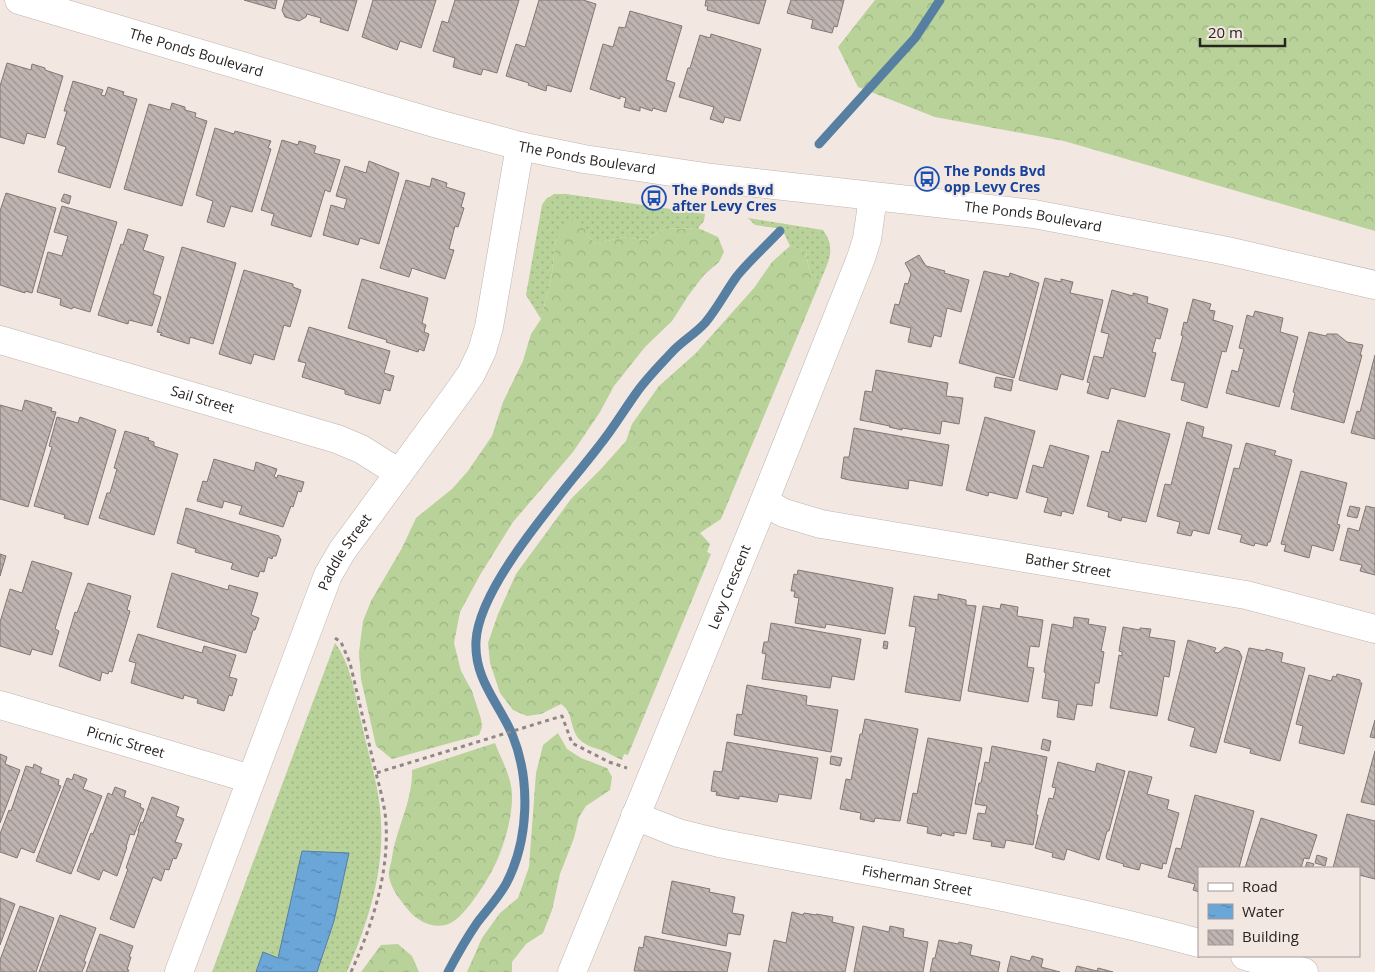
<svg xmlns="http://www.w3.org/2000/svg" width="1375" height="972" font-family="'Open Sans',sans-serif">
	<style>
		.grass { fill: url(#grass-dots) }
		.forest { fill: url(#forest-crowns) }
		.water { fill: url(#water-ripples); stroke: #577fa1 }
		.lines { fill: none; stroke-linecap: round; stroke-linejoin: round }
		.stream { stroke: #577fa1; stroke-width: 9 }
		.building { fill: url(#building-back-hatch); stroke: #827773 }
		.minor-casing { stroke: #beb3ae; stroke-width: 29 }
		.path { stroke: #918885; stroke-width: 3; stroke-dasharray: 4 4; stroke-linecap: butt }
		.minor { stroke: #fff; stroke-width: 28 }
		.labels { text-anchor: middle; stroke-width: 4; stroke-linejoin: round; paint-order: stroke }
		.street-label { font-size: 14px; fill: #282422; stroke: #f3e7e2 }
		.transit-label { font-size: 14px; font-weight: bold; fill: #164399; stroke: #f3e7e2; text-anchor: start }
	</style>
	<defs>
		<pattern id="grass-dots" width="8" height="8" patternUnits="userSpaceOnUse" patternTransform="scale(1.25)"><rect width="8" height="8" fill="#b8d299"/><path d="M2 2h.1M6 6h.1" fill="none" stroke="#9eb484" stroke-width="1.8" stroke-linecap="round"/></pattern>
		<pattern id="forest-crowns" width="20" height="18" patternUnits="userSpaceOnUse" patternTransform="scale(1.25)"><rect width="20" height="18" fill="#b8d299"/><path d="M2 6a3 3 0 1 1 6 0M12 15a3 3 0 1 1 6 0" fill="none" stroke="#9eb484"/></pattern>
		<pattern id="water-ripples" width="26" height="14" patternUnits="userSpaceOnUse" patternTransform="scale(1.25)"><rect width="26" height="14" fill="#6ba6d8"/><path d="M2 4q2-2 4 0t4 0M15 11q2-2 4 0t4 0" fill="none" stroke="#5887af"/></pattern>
		<pattern id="building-back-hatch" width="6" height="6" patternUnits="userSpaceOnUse" patternTransform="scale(1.25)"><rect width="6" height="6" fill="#bfb4b0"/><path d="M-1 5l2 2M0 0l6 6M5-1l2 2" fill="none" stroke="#9b928f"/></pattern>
	</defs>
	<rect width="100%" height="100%" fill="#f3e7e2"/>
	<path class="grass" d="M554,194H566L705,214L704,221L698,228L665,229L645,240L623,237L596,244L586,234L556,239L551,279L541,319L526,295L542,205L546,199Z
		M748,218L823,230C837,249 828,262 820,282L809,270L806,252L790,246L782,229L755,225Z
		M335,643C351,664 355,695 361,721C368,754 380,788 381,822C384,874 367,925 347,972H212Z"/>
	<path class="forest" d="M875,0H1375V231L1064,141L935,117L858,87L838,47Z
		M570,220L584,225L586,234L596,244L623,237L645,240L665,229L698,228L718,237L724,252L719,262L704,275L688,296L672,321L645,347L614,386L600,412L573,452L513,522L480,575L460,612L454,643L461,671L472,691L481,719L482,727L479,735L392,759L376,746L361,679L359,652L363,621L371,601L402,548L416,518L452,489L468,471L492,436L503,402L523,361L531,334L541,319L551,279L556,239Z
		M790,246L806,252L809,270L820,282L721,519L700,533L710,544L707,552L711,554L628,755L624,754L622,760C617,758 612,755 608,753C598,748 586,747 579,739C569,727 574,713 561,704L541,714L527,716L513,710L500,693L490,663L488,643L498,614L516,574L571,499L600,470L626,441L632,424L659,386L696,353L754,288L772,262Z
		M558,733L567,749L581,758L607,768L612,777L610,790L586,806L579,817L574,838L560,874L552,910L543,933L526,944L512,962V972H467L482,938L500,913L518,898L529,867L536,773L543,745Z
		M495,743C500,756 509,773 511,786C515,805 507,835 500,853C494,871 469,911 454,921C439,931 421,924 410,912C401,901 392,891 389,877C388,871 391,864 392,858C396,828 413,801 412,770Z
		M398,944L412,956L419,972H361L381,945Z"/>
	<path class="water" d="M302,851L349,853L334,921L317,972H256L263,952L278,958Z"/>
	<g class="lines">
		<path class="stream" d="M819,144L915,38L940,0
			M448,972C457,955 466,939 477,923C487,910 498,898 506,884C529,840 531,780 512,734C498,702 474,679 476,641C479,584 564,492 599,446C613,429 624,410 637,392C647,378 660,365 672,352C682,341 695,334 705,323C717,309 726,291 737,276C750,260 766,246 780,231"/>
	</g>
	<path class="building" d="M244,0H277L275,9Z
		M285,0H357L348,31L320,22L321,18L307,14L306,17L299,21L285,17L282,10Z
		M373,0H436L421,48L400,41L397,50L362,37Z
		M455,0H519L497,73L483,69L481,75L453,67L455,58L433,51L442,21L448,23Z
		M539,0H583L596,4L571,92L547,85L546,91L528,85L529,83L506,76L516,44L525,47Z
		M706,0H766L759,24L707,10L708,6H705Z
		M791,0H844L837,27L834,26L832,33L811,28L813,20L787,13Z
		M630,11L682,26L666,80L675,83L666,112L653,108L652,111L640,107V111L624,107L626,98L620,96V99L590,89L603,44L613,47L619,27L625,28Z
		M711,34L761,49L740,121L725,117L723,123L710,119L714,107L679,97L688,68H690L700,35L710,38Z
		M7,63L31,70L32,64L45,68V70L63,76L45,138L27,133L24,144L0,137V86Z
		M73,81L103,90L101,95L105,96L108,87L124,92L123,95L137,99L110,188L58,172L66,147L57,144L67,111H64Z
		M172,103L185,107V110L196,113L195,117L207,121L182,206L124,189L149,104L170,110Z
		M215,128L234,134L235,131L271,141L268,148L271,149L252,212L231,206L224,227L207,222L213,201L196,195Z
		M282,140L298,145L299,141L316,146L314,153L340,160L330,192L325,190L311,237L271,225L274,214L261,210Z
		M369,161L399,173L379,244L360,238L358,245L323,235L331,205L344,209L347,199L336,196L345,166L366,173Z
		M432,178L447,183L446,187L465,193L461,207L464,208L458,227L455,226L449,249L454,250L445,279L412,268L409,277L380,268L406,180L430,187Z
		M6,193L56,208L32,293L25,291V293L0,285V211Z
		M64,194L71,196L69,204L61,201Z
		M62,206L117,222L90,312L73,307L72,309L60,305L61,299L37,292L48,252L62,256L68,236L54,232Z
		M128,229L148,235L143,250L164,257L153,294L161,297L152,326L129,320L128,324L98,315L121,244L123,245Z
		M182,247L236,263L213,344L190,337L189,344L160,335L162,333L157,332Z
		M919,255L926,266L945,271L944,273L969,280L961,312L947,308L941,337L934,335L931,347L908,342L911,328L890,323L895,304L899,305L905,283L908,284L911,274L905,263Z
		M244,270L293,284V287L301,290L290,327L284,325L274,360L254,354L251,364L219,354Z
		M984,271L1009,277L1010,273L1039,283L1014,378L959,363Z
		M1045,278L1061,282V279L1073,282L1070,293L1103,300L1083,380L1061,374L1057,390L1019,380Z
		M362,279L428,298L422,323L426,325L424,332L429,334L424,351L419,349L418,352L386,342L387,340L348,328Z
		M1112,290L1133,296V293L1148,297L1147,303L1168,309L1160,339L1156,338L1152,352L1156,353L1145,397L1111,388L1108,399L1087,393L1090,383L1087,382L1094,356L1103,358L1109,334L1101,332Z
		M1193,299L1211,304L1209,310L1215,311L1213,320L1233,326L1226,352L1222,351L1207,408L1181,400L1185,383L1171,380L1183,336L1181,335L1184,322L1187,323Z
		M1255,311L1283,318L1280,332L1298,337L1279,407L1226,393L1232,370L1238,372L1244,349L1239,348L1247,315L1253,317Z
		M309,327L390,351L384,373L394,376L390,391L384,389L380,404L345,394V390L302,377L306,363L298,361Z
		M1309,332L1326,336L1327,334H1337L1347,342L1363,345L1360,355H1362L1344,423L1291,409L1295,393L1293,392Z
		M1375,355V439L1351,433L1357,411L1360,412Z
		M876,370L948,383L946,396L963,398L959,424L942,421L940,434L902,428V430L889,427L890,426L860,420L865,391L872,392Z
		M996,377L1013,380L1011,391L994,387Z
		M25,400L52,408L51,411L56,412L28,507L0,499V405L22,411Z
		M57,417L78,423L80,417L116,430L88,525L64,518L65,515L34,506L52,447L49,446Z
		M985,417L1035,431L1017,499L989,492L988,496L966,490Z
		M1118,420L1170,434L1146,522L1122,517L1121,521L1108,517L1109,512L1087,506L1102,451L1109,453Z
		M1187,422L1204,427L1202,437L1232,445L1209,534L1193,530L1191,536L1177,533L1180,522L1157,516L1165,484L1171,485Z
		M854,428L949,445L942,486L909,480L908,489L849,480L841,478L844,457H849Z
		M125,431L149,438L148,440L154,442V446L178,454L154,535L99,518L107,493H110L117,469L114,468Z
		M1246,443L1276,451L1274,455L1292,460L1270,542H1268L1267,546L1255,543L1254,546L1240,542L1242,535L1218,529L1234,468L1239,469Z
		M1050,445L1089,456L1073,514L1062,511L1061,516L1044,512L1048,498L1026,492L1033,465L1043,468Z
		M214,459L254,471L256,462L277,469L274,477L277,478L278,475L304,482L301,492L298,491L293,507L291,506L283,527L239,514L242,506L224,501L222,508L197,501L203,481L207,482Z
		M1301,471L1347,483L1337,524L1340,525L1333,551L1312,545L1309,558L1284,551L1286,545L1281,544Z
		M1350,506L1360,508L1357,518L1347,516Z
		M1366,506L1375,508V575L1360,571L1362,565L1340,560L1348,528L1359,531Z
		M186,508L279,536V538L281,539L276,556H273L272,559L268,557L264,572L260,571L258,577L231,569L233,563L195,552L196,549L177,543Z
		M0,554L6,556L0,576Z
		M32,561L72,573L55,629L59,631L52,655L32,649L30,655L0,646V622L10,589L22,593Z
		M798,570L893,588L885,634L826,624L825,628L795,623L799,598L794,597L795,591H791L794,574L797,575Z
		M172,573L228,590L229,585L258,593L251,615L259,618L255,630H253L246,653L157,627Z
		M88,583L131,596L127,610L130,611L112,672L109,671L108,674L102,672L100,681L59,666L75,612L77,613Z
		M938,594L966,600V605L976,606L960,701L905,692L916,627L909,626L914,596L938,600Z
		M1001,604L1018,607L1017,616L1043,620L1039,647L1030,646L1027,667L1034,668L1028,702L968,691L983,606L1000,609Z
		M1074,617L1089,619L1088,624L1106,627L1101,651L1104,652L1099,683H1095L1092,706L1077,704L1074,720L1057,717L1059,701L1042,698L1046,673L1044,672L1052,624L1073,628Z
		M771,623L861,639L854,680L832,676L830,688L762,679L766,654L762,653L764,642H768Z
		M1123,627L1140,630V628L1151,629L1149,637L1175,641L1169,677L1164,676L1157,716L1110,708L1119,655L1122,656V652L1119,651Z
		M138,634L202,653L204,646L236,655L229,677L237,679L232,696L229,695L224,711L197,703L198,699L184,695L183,699L131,683L136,663L129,661Z
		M1188,640L1216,648L1214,652L1218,653L1225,647L1239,651L1242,657L1216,753L1190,746L1195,728L1168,720Z
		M884,641L888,642L887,649L883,648Z
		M1249,648L1265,651L1266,649L1283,653L1281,662L1305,668L1280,761L1250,753L1251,749L1224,742Z
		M1337,674L1360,680V683H1362L1344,754L1299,743L1303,726L1296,724L1309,675L1331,681L1333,676L1336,677Z
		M747,685L807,696L806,705L838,710L831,752L734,735L737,714L742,715Z
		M865,719L918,729L900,821L875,818L874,822L860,819L861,813L840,809L846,779L851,780L860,734H862Z
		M1375,720V738L1370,737Z
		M928,738L982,748L966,834L954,832V836L942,833L941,836L927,833L928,827L907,823L913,793L917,794Z
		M1043,739L1051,741L1049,751L1041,749Z
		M727,742L818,758L811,799L779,794L777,802L739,796V799L716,795L717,792L711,791L714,771L722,772Z
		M992,746L1047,757L1036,815H1038L1033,845L1006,840L1004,848L991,846L992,842L973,839L978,813L985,814L987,806L975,804L979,783H981L985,762L989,763Z
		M1375,751V805L1361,802Z
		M0,754L7,757L5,764L20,770L0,823Z
		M831,756L842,758L840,766L830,764Z
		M1058,762L1095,772L1097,763L1125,771L1109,831H1107L1099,860L1067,849L1064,860L1052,857L1053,853L1035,848L1049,798L1053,799L1056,788L1052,787Z
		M34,764L42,768L40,773L59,780L58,785L61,786L34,853L21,848L17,858L0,852V834L9,810L11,811L26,766L33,768Z
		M1129,771L1152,777L1147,794L1169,800L1167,809L1179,813L1166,864L1163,863L1162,869L1141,863L1139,870L1123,866L1124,864L1107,859L1106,857Z
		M74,774L87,779L83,789L102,796L71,874L36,861L67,778L72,780Z
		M115,787L126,791L124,797L141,804L140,807L144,809L134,835L130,834L126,847H127L117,876L103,870L99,880L77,871L91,833L93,834L108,793L112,795Z
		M1195,795L1254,811L1239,868H1199V892L1193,890L1195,884L1168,877L1176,848L1181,849Z
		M152,797L179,807L176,816L184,819L175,842L182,844L176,859L173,858L169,870L165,869L161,881L153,877L134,928L110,919L128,869L126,868L139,831H138L141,822L143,823Z
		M1347,814L1375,821V879L1359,875V868H1333Z
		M1261,818L1317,835L1309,859L1304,858L1301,868H1245Z
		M1317,855L1327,858L1325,866L1315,863Z
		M1307,862L1314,864L1312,868H1305Z
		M672,881L710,889L709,892L735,897L732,913L744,915L740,935L728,933L726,946L662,933Z
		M0,898L15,904L0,945Z
		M20,906L54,918L36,972H0V960Z
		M792,912L803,915L804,913L816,915V914L833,917L832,922L854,927L845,972H768L774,940L786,943Z
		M60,915L96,928L84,961L86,962L82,972H39Z
		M863,926L889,932L890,926L904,929L903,937L928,942L923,972H854Z
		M100,934L133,946L129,957H131L127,970H129L128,972H86Z
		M645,936L731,953L727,972L634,971L639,947L643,948Z
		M939,940L958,944L959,942L972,945L970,955L1000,962L998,972H930L933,958H935Z
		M1011,956L1030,961L1032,956L1043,959L1041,967L1060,972H1007Z
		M1077,966L1097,971L1098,968L1113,972H1075Z"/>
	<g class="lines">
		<g class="minor-casing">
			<g id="minor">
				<path id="s1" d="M19,0L438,124L520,146L584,159L712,178L1034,214L1227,251L1375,285"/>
				<path id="s2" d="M0,340L337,439L361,449L399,473"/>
				<path id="s3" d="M764,502L784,513L821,524L1246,595L1375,629"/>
				<path id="s4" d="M0,705L251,779"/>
				<path id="s5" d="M635,816L678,833L719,843C879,874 1041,900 1199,943"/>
				<path d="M1245,956L1304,972"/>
				<path id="s6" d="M179,972L328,575L342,551L457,394L471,374L482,351L489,327L520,146"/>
				<path id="s7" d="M572,972L764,502L861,258L867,239L873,197"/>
			</g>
		</g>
		<path class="path" d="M335,638L341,642L350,663L376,773L562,716L572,743L609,762L627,768
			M351,972C372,926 389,874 386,823C385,806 380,789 376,773"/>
		<use href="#minor" class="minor"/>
	</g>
	<defs>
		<g id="bus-ring" transform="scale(1.25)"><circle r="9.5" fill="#f3e7e2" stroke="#1a4fb4" stroke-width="1.5"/><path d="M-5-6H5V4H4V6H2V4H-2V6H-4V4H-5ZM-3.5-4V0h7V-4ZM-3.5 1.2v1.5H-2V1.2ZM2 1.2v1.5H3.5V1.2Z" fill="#1a4fb4"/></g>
	</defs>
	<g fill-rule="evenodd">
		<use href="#bus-ring" x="927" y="179"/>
		<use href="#bus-ring" x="654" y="198"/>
	</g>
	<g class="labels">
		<g class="street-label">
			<text dy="5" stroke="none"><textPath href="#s1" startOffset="185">The Ponds Boulevard</textPath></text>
			<text dy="5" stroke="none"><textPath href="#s1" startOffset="590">The Ponds Boulevard</textPath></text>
			<text dy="5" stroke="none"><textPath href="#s1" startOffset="1040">The Ponds Boulevard</textPath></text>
			<text dy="5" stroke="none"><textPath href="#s2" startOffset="211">Sail Street</textPath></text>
			<text dy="5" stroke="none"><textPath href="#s6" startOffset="452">Paddle Street</textPath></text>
			<text dy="5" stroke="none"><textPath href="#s3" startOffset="312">Bather Street</textPath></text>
			<text dy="5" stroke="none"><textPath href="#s7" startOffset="416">Levy Crescent</textPath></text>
			<text dy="5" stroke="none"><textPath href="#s4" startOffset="131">Picnic Street</textPath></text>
			<text dy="5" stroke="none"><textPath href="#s5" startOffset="290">Fisherman Street</textPath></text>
		</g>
		<g class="transit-label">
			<text x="944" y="176">The Ponds Bvd<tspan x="944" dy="16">opp Levy Cres</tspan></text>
			<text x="672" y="195">The Ponds Bvd<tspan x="672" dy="16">after Levy Cres</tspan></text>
		</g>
	</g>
	<rect x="1198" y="867" width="162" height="90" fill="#f3e7e2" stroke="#a29995"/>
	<rect x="1208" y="883" width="25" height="8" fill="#ffffff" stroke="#a29995"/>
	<text x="1242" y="892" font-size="15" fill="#282422">Road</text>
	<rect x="1208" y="904" width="25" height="15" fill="url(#water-ripples)" stroke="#a29995"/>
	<text x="1242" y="917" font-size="15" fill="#282422">Water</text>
	<rect x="1208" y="930" width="25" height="15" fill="url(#building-back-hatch)" stroke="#a29995"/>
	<text x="1242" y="942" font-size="15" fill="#282422">Building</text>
	<path d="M1200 38v8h85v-8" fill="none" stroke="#282422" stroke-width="2.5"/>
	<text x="1208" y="38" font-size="15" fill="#282422" stroke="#f3e7e2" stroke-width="4" paint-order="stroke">20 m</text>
</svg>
